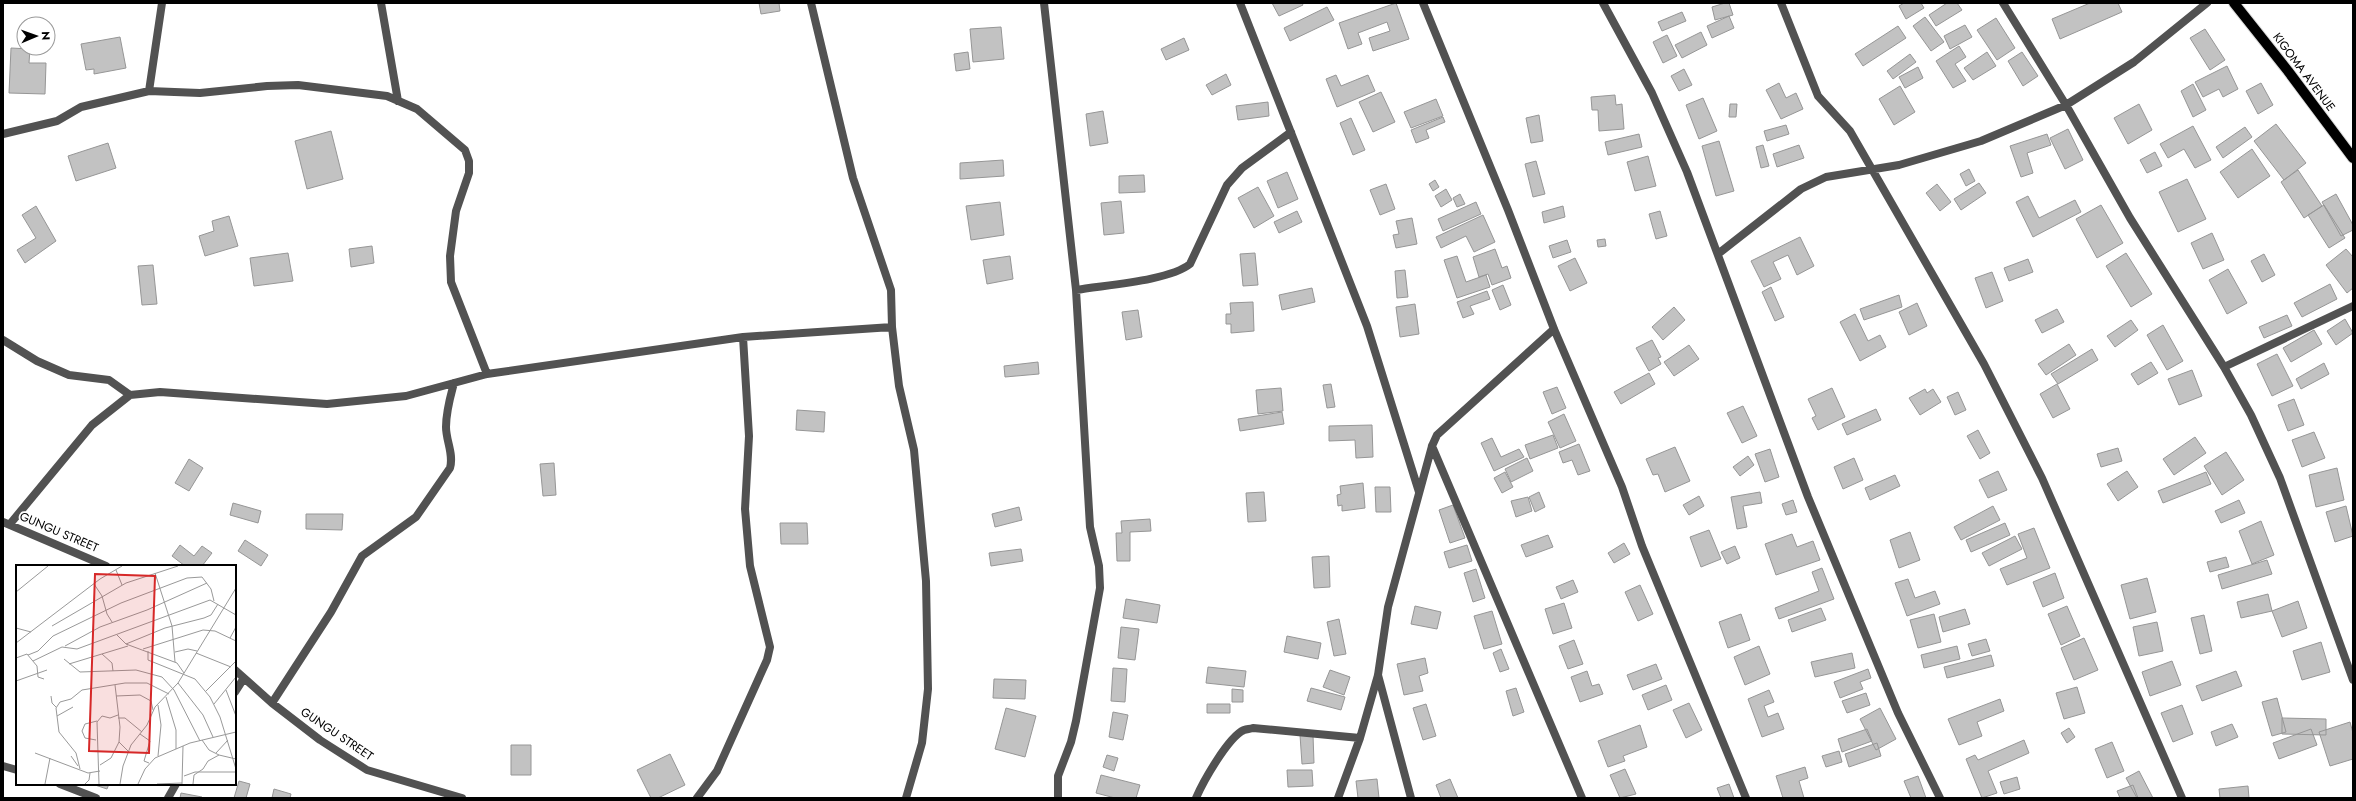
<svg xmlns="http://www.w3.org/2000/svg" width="2356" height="801" font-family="Jost,sans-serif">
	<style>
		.building { fill: #c2c2c2; stroke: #969696 }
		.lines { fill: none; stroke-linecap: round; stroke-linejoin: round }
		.primary-casing { stroke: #dbdbdb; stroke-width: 12 }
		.minor { stroke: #525252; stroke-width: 8 }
		.primary { stroke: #000; stroke-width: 10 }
		.labels { text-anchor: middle; stroke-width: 3.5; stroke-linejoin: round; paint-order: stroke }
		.street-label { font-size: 12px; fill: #000; stroke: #fff }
		.inset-road { fill: none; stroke: #999; stroke-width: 1 }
		.view { fill: #d62828; fill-opacity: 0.15; stroke: #d62828; stroke-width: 2 }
		.inset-edge { fill: none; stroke: #000; stroke-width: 2 }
	</style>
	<rect width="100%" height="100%" fill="#fff"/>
	<path class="building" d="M759,3H779L780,11L761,14Z
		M1272,3H1302L1303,5L1279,16Z
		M1396,3L1409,39L1373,51L1369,38L1390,31L1387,22L1358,33L1362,44L1348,49L1339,23Z
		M1725,3H1729L1733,15L1715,20L1712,7Z
		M1904,3H1921L1924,8L1906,19L1899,6Z
		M1947,3H1957L1962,10L1936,26L1929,15Z
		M2090,3H2118L2122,12L2060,39L2052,19Z
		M1327,7L1334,20L1290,41L1284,28Z
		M1682,12L1686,21L1662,31L1658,22Z
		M1729,16L1734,28L1712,38L1707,26Z
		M1925,17L1944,42L1931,51L1913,26Z
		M1996,18L2015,48L1997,60L1977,30Z
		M1965,25L1972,37L1950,49L1944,36Z
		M1898,26L1906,38L1863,66L1855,54Z
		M1001,27L1004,59L973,62L970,29Z
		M2205,29L2225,60L2210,70L2190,38Z
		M1701,32L1707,45L1682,58L1675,45Z
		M1667,35L1677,56L1663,63L1653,42Z
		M120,37L126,68L94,74V69L86,70L81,44Z
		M1184,38L1189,50L1166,60L1161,49Z
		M1959,46L1966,57L1955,64L1966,81L1953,88L1936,61Z
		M11,48L30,49L29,63H46L45,94L9,93Z
		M968,52L970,69L956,71L954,54Z
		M1987,52L1996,66L1973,80L1964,68Z
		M2022,52L2038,76L2023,86L2008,61Z
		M1910,54L1916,62L1893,79L1887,71Z
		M2227,66L2238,89L2223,97L2219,89L2203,97L2195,82Z
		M1918,67L1923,78L1905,88L1899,77Z
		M1684,69L1692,85L1679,91L1671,76Z
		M1226,74L1231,85L1212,95L1206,85Z
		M1336,75L1341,86L1368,75L1375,91L1337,107L1326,79Z
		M1779,83L1786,98L1796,93L1803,109L1781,119L1766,90Z
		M2261,83L2273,105L2258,114L2246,91Z
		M2193,84L2206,110L2193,117L2181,91Z
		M1900,86L1915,112L1894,125L1879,99Z
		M1381,92L1395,122L1373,132L1359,102Z
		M1615,95L1616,105L1622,104L1624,129L1599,131L1598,110H1592L1591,97Z
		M1703,98L1717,131L1699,139L1686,105Z
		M1436,99L1443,116L1411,128L1404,112Z
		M1268,102L1269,116L1238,120L1236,106Z
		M1730,104H1737L1736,117H1729Z
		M2139,104L2152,130L2128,144L2114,118Z
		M1103,111L1108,143L1090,146L1086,114Z
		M1539,115L1543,141L1531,143L1526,118Z
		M1443,117L1445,122L1426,130L1429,138L1416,143L1411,130Z
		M1351,118L1365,150L1353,155L1340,123Z
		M2276,124L2306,163L2284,180L2254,141Z
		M1786,125L1789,134L1767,141L1764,131Z
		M2193,126L2211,160L2195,168L2184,149L2168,158L2160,144Z
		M2245,127L2252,137L2223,158L2216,147Z
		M2068,129L2083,160L2065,169L2050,138Z
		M331,131L343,179L307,189L295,141Z
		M1639,134L1642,147L1608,155L1605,142Z
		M2047,134L2051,145L2027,153L2033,173L2021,177L2010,146Z
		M1719,141L1734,191L1716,196L1702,146Z
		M108,143L116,168L76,181L68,156Z
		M1763,145L1769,166L1761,168L1756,147Z
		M1799,145L1804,158L1777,167L1773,154Z
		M2252,149L2270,176L2238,198L2220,172Z
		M2155,152L2162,166L2147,173L2140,160Z
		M1648,156L1656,186L1635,191L1627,162Z
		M1003,160L1004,176L960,179V163Z
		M1536,161L1545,194L1533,197L1525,164Z
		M1969,169L1975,181L1966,186L1960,174Z
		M2298,170L2322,206L2304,218L2281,182Z
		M1287,172L1298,199L1278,208L1267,181Z
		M1144,175L1145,192L1119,193V176Z
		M2187,179L2206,219L2178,232L2159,192Z
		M1435,180L1439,187L1433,191L1429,184Z
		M1979,183L1986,193L1961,210L1954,199Z
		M1386,184L1395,209L1380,215L1370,190Z
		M1937,184L1951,202L1940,211L1926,193Z
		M1258,187L1274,216L1254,228L1238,198Z
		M1446,189L1452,200L1441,207L1435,196Z
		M1460,194L1465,204L1457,207L1453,198Z
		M2336,194L2353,225V230L2341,236L2322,202Z
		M2028,196L2039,218L2075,200L2081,212L2033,237L2016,202Z
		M1121,201L1124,233L1104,235L1101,203Z
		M1000,202L1004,235L971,240L966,206Z
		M1476,202L1481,214L1443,231L1438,219Z
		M2101,205L2123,243L2097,258L2076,219Z
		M2324,205L2345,238L2329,248L2308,215Z
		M36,206L56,241L25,263L17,250L36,238L22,215Z
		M1563,206L1565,217L1544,223L1542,212Z
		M1297,211L1302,222L1279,233L1274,222Z
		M1660,211L1667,236L1656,239L1649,214Z
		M1483,215L1495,242L1474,252L1466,236L1441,248L1436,237Z
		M229,216L238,246L205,256L199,236L214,231L212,221Z
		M1412,218L1417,244L1396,248L1393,235L1399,234L1396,221Z
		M2212,233L2224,260L2203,269L2191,243Z
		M1800,237L1814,266L1797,275L1788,255L1773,262L1781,279L1764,287L1751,261Z
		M1605,239L1606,246L1598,247L1597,240Z
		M1567,240L1571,252L1553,258L1549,246Z
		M372,246L374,263L351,267L349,249Z
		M1495,249L1502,268L1507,266L1511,278L1492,285L1488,274L1479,277L1473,257Z
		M2346,249L2353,257V288L2347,293L2326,265Z
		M288,253L293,281L254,286L250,258Z
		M1255,253L1258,285L1243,286L1240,254Z
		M2126,253L2152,294L2131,307L2106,266Z
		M2264,254L2275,275L2262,282L2251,261Z
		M1010,256L1013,279L987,284L983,260Z
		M1457,256L1466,282L1486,275L1490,287L1457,298L1444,260Z
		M1575,258L1587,283L1570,291L1558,266Z
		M2028,259L2033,272L2009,281L2004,268Z
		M153,265L157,304L142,305L138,266Z
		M2228,269L2247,303L2227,314L2209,280Z
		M1405,270L1408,297L1397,298L1395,271Z
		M1992,272L2003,301L1986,308L1975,278Z
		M2330,284L2337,299L2302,317L2294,303Z
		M1503,285L1511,305L1500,310L1492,290Z
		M1771,287L1784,317L1775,321L1762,292Z
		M1312,288L1315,302L1282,310L1279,295Z
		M1487,291L1490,299L1470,306L1474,314L1463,318L1457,302Z
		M1899,295L1902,307L1864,320L1860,309Z
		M1253,302L1254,331L1231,333V324H1226V314H1231L1230,303Z
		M1917,303L1927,326L1909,335L1899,312Z
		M1415,304L1419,334L1400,337L1396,307Z
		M1674,307L1685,320L1663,340L1652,327Z
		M2057,309L2064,322L2042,333L2035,320Z
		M1138,310L1142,337L1126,340L1122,312Z
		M1855,314L1868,341L1880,335L1886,347L1860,361L1840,322Z
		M2287,315L2292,326L2264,338L2259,327Z
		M2345,319L2353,333L2336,345L2327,331Z
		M2131,320L2138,330L2115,347L2107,336Z
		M2163,325L2183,361L2167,370L2147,335Z
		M2314,330L2322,344L2291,362L2283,348Z
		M1652,340L1661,357L1658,358L1661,364L1649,371L1636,348Z
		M2069,344L2076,355L2046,375L2038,364Z
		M1689,345L1699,359L1674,376L1664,362Z
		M2092,349L2098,360L2058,384L2051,374Z
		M2277,354L2293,386L2272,396L2257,364Z
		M1038,362L1039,374L1005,377L1004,366Z
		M2151,362L2158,373L2138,385L2131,374Z
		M2324,363L2329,374L2301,389L2296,379Z
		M2192,370L2202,396L2179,405L2168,379Z
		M1649,373L1655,384L1621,404L1614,392Z
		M1331,384L1335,407L1327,408L1323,385Z
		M2057,384L2070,409L2053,418L2040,394Z
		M1557,387L1566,408L1552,414L1543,392Z
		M1281,388L1283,411L1258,414L1256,390Z
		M1832,388L1845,417L1818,430L1812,418L1816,416L1808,399Z
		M1925,389L1927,393L1933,389L1941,402L1920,415L1909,398Z
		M1958,392L1966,410L1955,415L1947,397Z
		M2294,399L2304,425L2288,431L2278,405Z
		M1743,406L1757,436L1742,443L1727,413Z
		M1876,409L1881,420L1847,435L1842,424Z
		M797,410L825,412L824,432L796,430Z
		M1282,412L1284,424L1240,431L1238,419Z
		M1564,414L1576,441L1560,448L1548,422Z
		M1372,425L1373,457L1356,458L1355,440L1329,441V426Z
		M1978,430L1990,453L1980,459L1967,436Z
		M2314,432L2325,458L2302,467L2292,440Z
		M1553,435L1558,448L1530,459L1525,445Z
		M2195,437L2206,453L2174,475L2163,459Z
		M1492,438L1501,457L1519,449L1524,457L1494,471L1481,443Z
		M1579,444L1590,471L1578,475L1572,460L1563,463L1559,452Z
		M1675,447L1690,481L1665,492L1658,474L1653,475L1646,459Z
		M2118,448L2122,461L2101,467L2097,454Z
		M1770,449L1779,477L1765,482L1755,454Z
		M2226,452L2244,480L2222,495L2204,466Z
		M1748,456L1754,465L1740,476L1733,467Z
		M1527,458L1533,471L1511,482L1505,469Z
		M1854,458L1863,480L1843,489L1834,467Z
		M189,459L203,468L189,491L175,483Z
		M554,463L556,495L543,496L540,464Z
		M2337,468L2344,500L2316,507L2309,475Z
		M1998,471L2007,490L1988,498L1979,480Z
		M2127,471L2138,487L2118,501L2107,484Z
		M1505,472L1513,487L1502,493L1494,478Z
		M2206,472L2211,484L2163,503L2158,491Z
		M1895,475L1900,486L1870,500L1865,488Z
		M1363,483L1365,508L1342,511V505L1338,506L1337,495L1341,494L1340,486Z
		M1375,487H1390L1391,512H1376Z
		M1264,492L1266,521L1248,522L1246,493Z
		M1539,492L1545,507L1535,512L1529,497Z
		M1760,492L1762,503L1743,506L1747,527L1737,529L1731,497Z
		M1699,496L1704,506L1689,515L1683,505Z
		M1528,497L1532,511L1516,517L1511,501Z
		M1793,500L1797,512L1786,515L1782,504Z
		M2239,500L2245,513L2221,523L2215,511Z
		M233,503L261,511L258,523L230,515Z
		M1453,505L1465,538L1450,543L1439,510Z
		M1993,506L2000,520L1961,540L1954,527Z
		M2346,506L2353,536L2335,542L2326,512Z
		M1019,507L1022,520L995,527L992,514Z
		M306,514H343L342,530L306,529Z
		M1150,519L1151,531L1130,532V561H1117L1116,533H1122L1121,521Z
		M2261,521L2274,555L2252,564L2239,531Z
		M780,523H807L808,544H781Z
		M2005,523L2010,535L1971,552L1966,540Z
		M2034,528L2050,568L2007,585L2000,569L2027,558L2018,534Z
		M1709,530L1721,559L1701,567L1690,537Z
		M1910,532L1920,560L1899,568L1890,540Z
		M1792,534L1797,547L1813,541L1820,560L1776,575L1765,544Z
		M1548,535L1553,547L1526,557L1521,545Z
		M2015,536L2022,549L1989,566L1982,553Z
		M245,540L268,555L261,566L238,551Z
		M1624,543L1630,554L1614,563L1608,553Z
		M180,545L194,556L202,546L212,553L202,566H185L172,556Z
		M1467,545L1472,561L1449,568L1444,552Z
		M1735,546L1740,558L1727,564L1721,552Z
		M1021,549L1023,561L991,566L989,553Z
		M1329,556L1330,587L1314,588L1312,557Z
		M2226,557L2229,567L2210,572L2207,562Z
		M2267,560L2272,574L2222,589L2218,575Z
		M1822,568L1834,599L1779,619L1775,608L1819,591L1812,572Z
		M1476,569L1485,598L1473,602L1464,573Z
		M2055,573L2064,598L2043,607L2033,582Z
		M2147,578L2156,612L2130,619L2121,585Z
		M1908,579L1915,598L1935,591L1940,604L1907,616L1895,583Z
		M1573,580L1578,592L1561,599L1556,587Z
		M1640,585L1653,614L1638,621L1625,592Z
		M2268,594L2272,611L2241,618L2237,602Z
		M1126,599L1160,605L1157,623L1123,618Z
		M2298,601L2307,628L2282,637L2272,611Z
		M1564,603L1572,628L1553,634L1545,609Z
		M1415,606L1441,612L1437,629L1411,624Z
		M2067,606L2080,636L2061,645L2048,614Z
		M1821,608L1826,620L1792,632L1788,620Z
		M1965,609L1970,624L1943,632L1939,617Z
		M1492,611L1502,644L1484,649L1474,616Z
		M1741,614L1750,640L1728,648L1719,622Z
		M1934,614L1941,642L1918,648L1910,620Z
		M2204,615L2212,651L2200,654L2191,618Z
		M1339,619L1346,654L1334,656L1327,622Z
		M2157,622L2163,651L2139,656L2133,627Z
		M1121,627L1139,629L1135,660L1118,658Z
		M1287,636L1321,643L1318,659L1284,652Z
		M2084,638L2098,670L2074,680L2061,648Z
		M1986,639L1990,651L1972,656L1968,644Z
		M1574,640L1583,664L1568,669L1559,646Z
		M2321,642L2330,672L2302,680L2293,651Z
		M1759,646L1770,674L1745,685L1734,657Z
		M1957,646L1960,659L1924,668L1921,655Z
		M1501,649L1509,669L1500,672L1493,653Z
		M1852,653L1855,668L1815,677L1811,662Z
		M1991,655L1994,666L1947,678L1944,667Z
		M1425,658L1428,673L1419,676L1423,691L1404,695L1397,664Z
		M2172,661L2181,685L2150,696L2142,672Z
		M1656,664L1662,679L1633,690L1627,675Z
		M1208,667L1246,671L1244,687L1206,683Z
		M1113,668L1127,669L1125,702L1111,701Z
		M1868,669L1871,678L1860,682L1863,689L1840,698L1834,682Z
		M1330,670L1350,677L1344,695L1323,687Z
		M1587,671L1592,686L1599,684L1603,694L1580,702L1571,677Z
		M2236,671L2242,686L2202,701L2196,686Z
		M994,679L1026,680L1025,699L993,698Z
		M1666,685L1672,700L1648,710L1642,695Z
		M2077,687L2085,713L2064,719L2056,693Z
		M1311,688L1345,697L1341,710L1307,701Z
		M1516,688L1524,712L1513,716L1506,691Z
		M1232,689L1243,690V702H1232Z
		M1769,690L1774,702L1764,706L1768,717L1778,713L1784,729L1762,737L1748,699Z
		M1866,693L1870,705L1847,713L1842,701Z
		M2277,698L2286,732L2272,736L2262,702Z
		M2000,699L2004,711L1977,722L1982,736L1959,745L1948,719Z
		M1689,703L1702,730L1686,738L1673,710Z
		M1207,704H1230V713H1207Z
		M1426,704L1436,736L1423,740L1413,708Z
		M2182,705L2193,734L2173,742L2161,713Z
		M1006,708L1036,716L1025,757L995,749Z
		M1880,708L1896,739L1876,750L1860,719Z
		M1113,712L1128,715L1123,740L1109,737Z
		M2282,718L2326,719V735L2282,734Z
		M2350,722L2353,733V759L2330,766L2319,732Z
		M2232,724L2238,737L2216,746L2211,732Z
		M1640,725L1647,747L1623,756L1625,761L1608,767L1598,741Z
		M2069,728L2075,737L2067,743L2061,733Z
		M1867,729L1872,741L1842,752L1838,739Z
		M2311,729L2317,745L2279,759L2273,743Z
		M1300,735H1313L1314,763L1302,764Z
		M2024,740L2029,753L1988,771L1997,793L1982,798L1966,759L1975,755L1978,760Z
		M2112,742L2124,771L2107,778L2095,749Z
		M1877,743L1881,756L1849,767L1845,754Z
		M511,745H531V775H511Z
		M1839,751L1842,762L1826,767L1822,756Z
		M670,754L685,785L658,798H651L637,770Z
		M1107,755L1118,758L1114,771L1103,767Z
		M1805,767L1808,778L1799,781L1804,798H1783L1776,776Z
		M1625,769L1636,794L1620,798L1610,775Z
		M1287,770H1312L1313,786L1288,787Z
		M2139,771L2153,798H2137L2126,778Z
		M1101,775L1140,785L1136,798H1115L1096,793Z
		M1918,776L1926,798H1911L1904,781Z
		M2017,777L2020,789L2004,794L2000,782Z
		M1377,779L1379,798H1358L1356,781Z
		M1450,779L1458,798H1441L1436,785Z
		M239,781L250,784L246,798H234Z
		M92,784H109L107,789Z
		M1729,784L1734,798H1721L1717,788Z
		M2133,785L2138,798H2120L2117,791Z
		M2248,786L2249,798H2220L2219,789Z
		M274,789L291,794L290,798H272Z
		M181,793L202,797V798H180Z"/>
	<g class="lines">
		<g class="primary-casing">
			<path id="primary" d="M2234,3L2288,71L2353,158"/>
		</g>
		<path class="minor" d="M381,3L398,101
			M811,3L853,178L891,290L892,327L899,386L914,450L926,581L928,689L922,743L906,798
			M1044,3L1076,290L1090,527L1099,566L1100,588L1076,721L1071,742L1058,776V798
			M1240,3L1367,326L1419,492
			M1423,3L1508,210L1554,329L1622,487L1642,546L1746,798
			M1603,3L1652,93L1687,172L1808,497L1898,713L1940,798
			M1781,3L1818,96L1850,131L1984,364L2042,478L2182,798
			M2003,3L2066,105L2130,218L2224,367L2251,415L2280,478L2353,680
			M149,91L162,3
			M3,134L57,121L81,107L149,91L200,93L267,86L298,85L387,96L417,109L465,150L469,161V173L456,211L450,256L451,282L487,374
			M1718,254L1801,189L1826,177L1899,165L1981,141L2066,105L2134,62L2207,3
			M1076,290C1104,285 1169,281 1190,264L1227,185L1242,168L1291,132
			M3,340L37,361L69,375L109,380L130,395
			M2224,367L2353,306
			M1432,446L1582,798
			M3,522L106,566
			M10,524L92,425L130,395L160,392L327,404L406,396L487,374L743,337L892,327
			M235,670L272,703L320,740L367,770L462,798
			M1378,675L1411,798
			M235,692L244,678
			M272,703L331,612L362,556L416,517L450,468C454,454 446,441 446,427C446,411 450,398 454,383
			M3,766L17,770
			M60,784L96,798
			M168,798L176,784
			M697,798L717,771L767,660L770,647L750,566L745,509L749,436L743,337
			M1196,798C1203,782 1228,737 1244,730C1247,729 1250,729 1253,728L1360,738
			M1338,798L1360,738L1378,675L1388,607L1432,446L1437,435L1554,329"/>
		<use href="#primary" class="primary"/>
	</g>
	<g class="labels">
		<g class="street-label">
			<text transform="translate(2304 72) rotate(53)" y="4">KIGOMA AVENUE</text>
			<text transform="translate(59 532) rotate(23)" y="4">GUNGU STREET</text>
			<text transform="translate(337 734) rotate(34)" y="4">GUNGU STREET</text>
		</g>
	</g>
	<g transform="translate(16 565)">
		<rect width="220" height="220" fill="#fff"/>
		<path class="inset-road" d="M100,5L106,20M139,8L156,61L159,97M78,19L86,31L91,49L96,57M0,27L32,1M36,61L110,18L162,1M0,63L15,67M101,70L110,79L161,98L168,108M214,73L220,62M0,78L84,14L106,1M110,79L149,63L188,53L195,50L202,39M49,81L84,62L131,45L191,18M127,84L187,65L199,66L220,76M132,86V95L179,114L194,132L204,152L220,204M159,87L172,84L181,86M180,88L215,102M86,89L96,98L97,106M12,90L22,86L37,71L105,38L171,13L186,12L195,24L198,36M0,93L11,89L21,101L22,112L28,114M48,94L64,107L120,105L146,112L158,125L184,176M17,96L46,82L61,84L194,35L220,50M53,99L112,81M0,116L31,105M162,118L187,150L197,172M99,120L104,162L103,177L112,186M210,125L220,151M190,126L220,96M35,131L36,138L40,142M100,131L124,130L135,136L137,145M150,132L160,165V184M198,139L220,112M142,140L145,160L142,191M41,151L57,142M102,153H109L126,167M124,169L134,176L128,196L133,198M80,175L69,173L66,166L69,159L81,156M186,175L193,185L203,190L220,194M19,188L72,208L84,206M200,188L212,175M55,191L62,201M84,200L95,193L103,177M64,204L60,188L43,167L40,143L44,137L55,134L66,125L109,118H131L153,129M168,211L179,207H220M29,219L34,193M69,219L73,215L74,208M83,219L81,157L86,151L94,153L102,150M104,219L107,201L115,180L131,160L139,142L162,118L220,23M122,219L129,204L139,193L174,178L220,167M141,219L166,218M166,219L167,181M177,219L178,210L187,204L192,196L203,190"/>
		<path class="view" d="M79,9L139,11L133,188L73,186Z"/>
		<rect width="220" height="220" class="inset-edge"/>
	</g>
	<rect width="2356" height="801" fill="none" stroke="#000000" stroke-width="8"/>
	<g transform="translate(36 36) rotate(88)"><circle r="19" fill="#ffffff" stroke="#999999"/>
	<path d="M0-3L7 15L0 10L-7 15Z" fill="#000000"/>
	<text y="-6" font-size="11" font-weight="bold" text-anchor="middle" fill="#000000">N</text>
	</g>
</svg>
